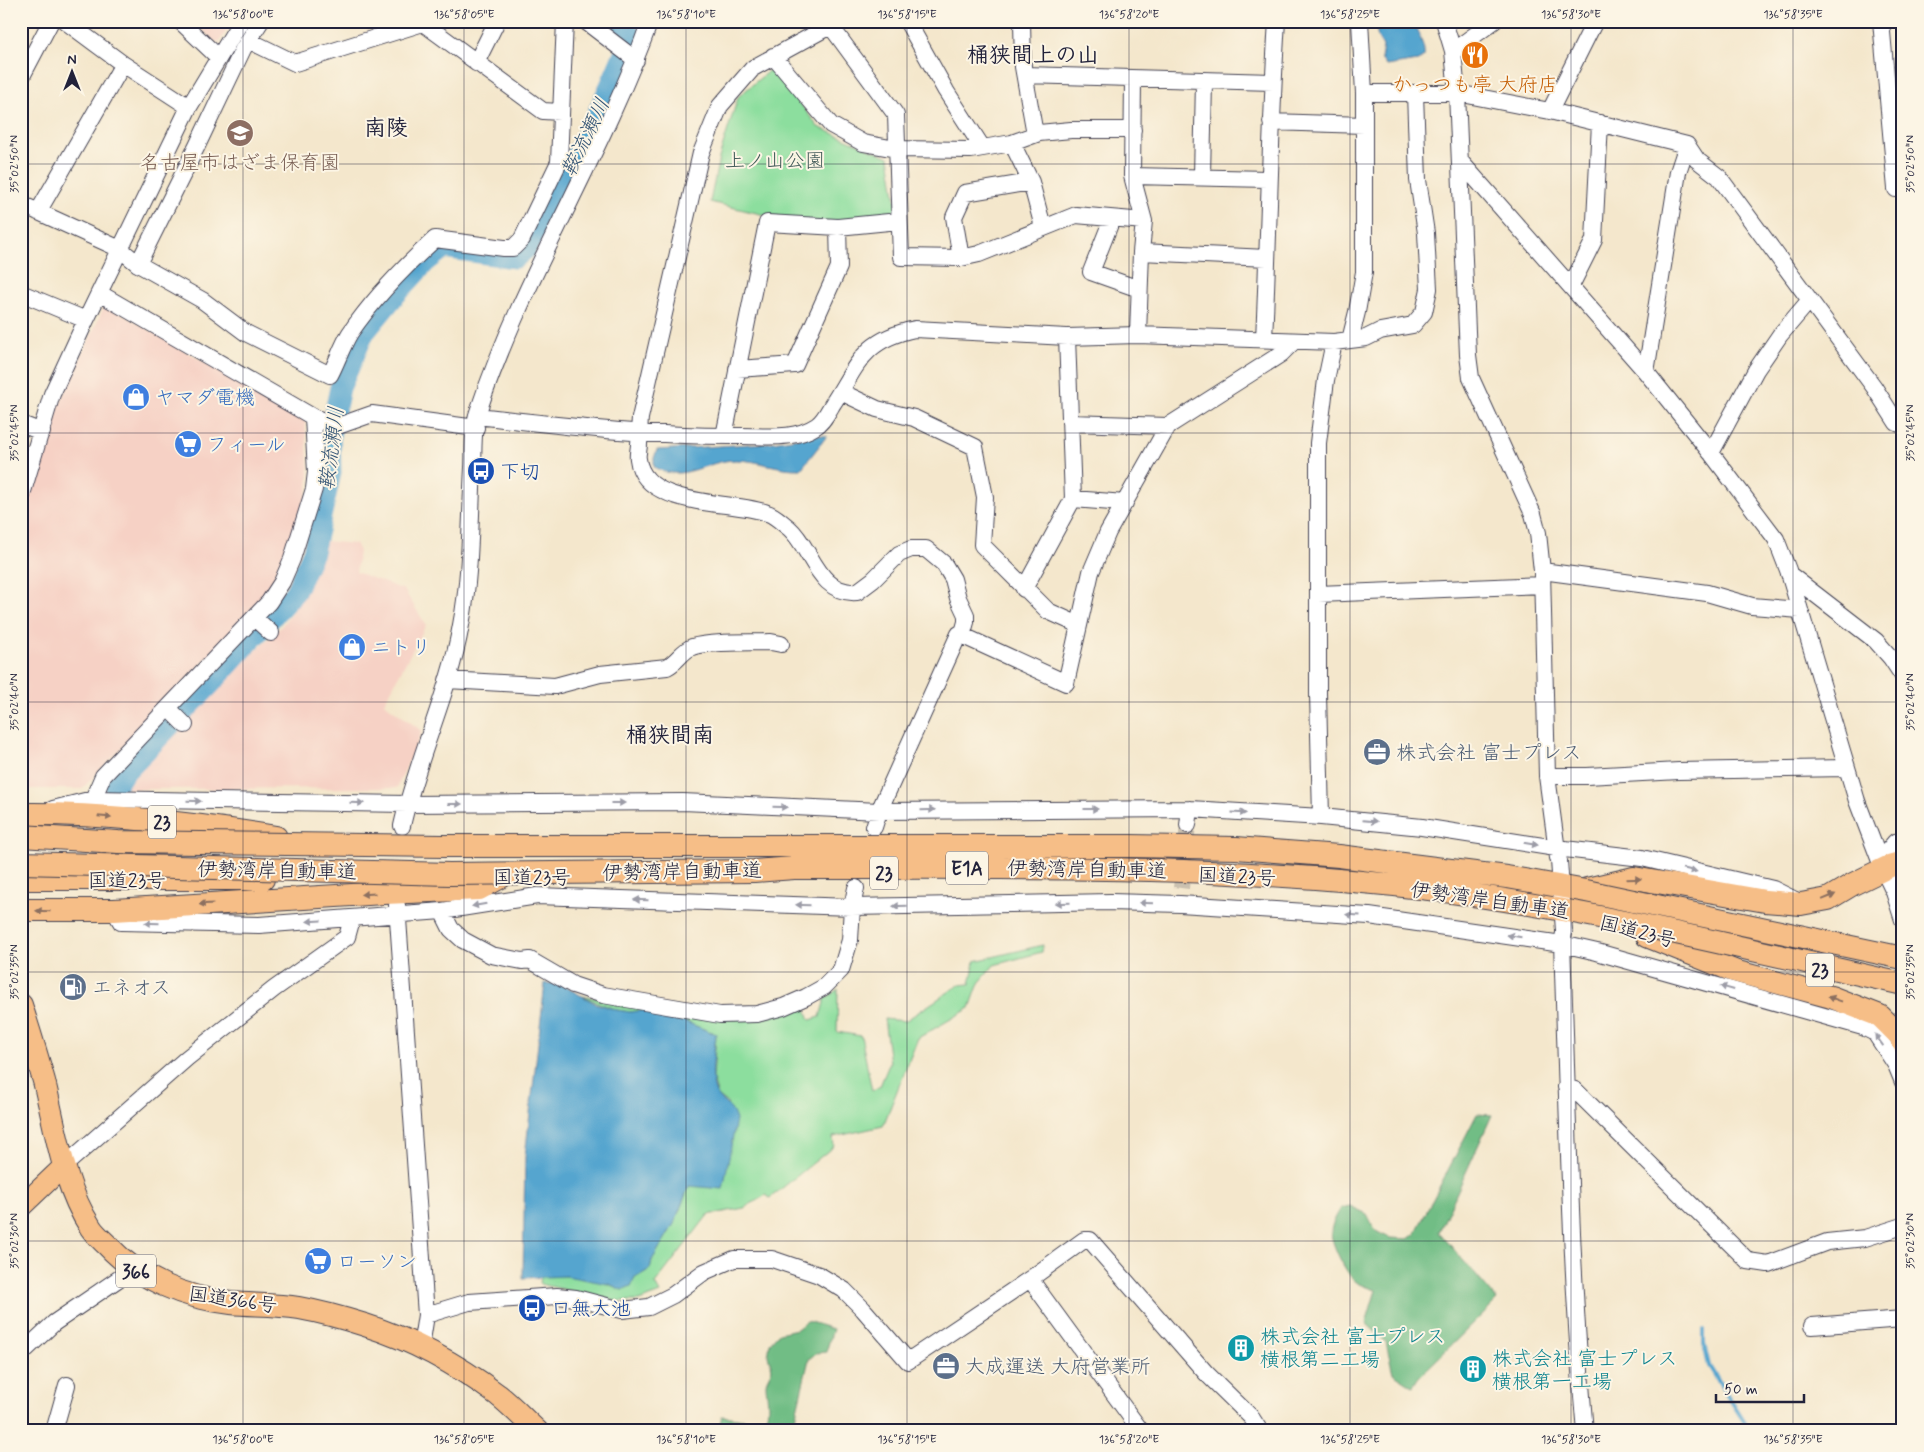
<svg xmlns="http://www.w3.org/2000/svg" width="1924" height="1452" font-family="Mynerve,'Klee One',sans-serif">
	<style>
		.built { fill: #f6d1c5 }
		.green { fill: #8cde9e; stroke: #57806c }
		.forest { fill: #71bd85; stroke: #4a7060 }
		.water { fill: #55a5cf; stroke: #3c6485 }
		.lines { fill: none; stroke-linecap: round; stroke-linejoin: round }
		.stream { stroke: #55a5cf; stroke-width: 4 }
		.river { stroke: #55a5cf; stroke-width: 21 }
		.minor-tunnel { stroke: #cac0af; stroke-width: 16; stroke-dasharray: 16 8; stroke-linecap: butt }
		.minor-casing { stroke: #424051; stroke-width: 18 }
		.major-casing { stroke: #424051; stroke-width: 22 }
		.highway-casing { stroke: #424051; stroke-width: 24 }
		.minor { stroke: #fff; stroke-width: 16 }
		.major { stroke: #f6be87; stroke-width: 20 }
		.highway { stroke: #f6be87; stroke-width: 22 }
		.minor-bridge-casing { stroke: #424051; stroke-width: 18; stroke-linecap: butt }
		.highway-bridge-casing { stroke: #424051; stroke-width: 24; stroke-linecap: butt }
		.minor-bridge { stroke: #fff; stroke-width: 16 }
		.highway-bridge { stroke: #f6be87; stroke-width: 22 }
		.oneway { fill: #9c9ca7 }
		.oneway2 { fill: #8c7061 }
		.ticks { fill: none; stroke: #22223b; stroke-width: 1; stroke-opacity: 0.45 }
		.labels { text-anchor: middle; stroke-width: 4; stroke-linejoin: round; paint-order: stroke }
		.shield { fill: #fcf5e5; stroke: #63616e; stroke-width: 1 }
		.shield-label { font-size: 19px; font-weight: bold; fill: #22223b }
		.food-label { font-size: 20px; fill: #c56008; stroke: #fcf5e5 }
		.park-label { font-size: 20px; fill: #425a59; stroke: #fcf5e5 }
		.education-label { font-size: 20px; fill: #785e54; stroke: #fcf5e5 }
		.shop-label { font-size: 20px; fill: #366cbe; stroke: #fcf5e5; text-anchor: start }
		.transit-label { font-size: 20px; fill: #164399; stroke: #fcf5e5; text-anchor: start }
		.service-label { font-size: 20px; fill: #4e5e75; stroke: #fcf5e5; text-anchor: start }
		.street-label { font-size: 20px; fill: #22223b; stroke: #fcf5e5 }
		.culture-label { font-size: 20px; fill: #0d838f; stroke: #fcf5e5; text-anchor: start }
		.water-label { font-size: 21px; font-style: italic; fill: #365676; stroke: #fcf5e5 }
		.quarter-label { font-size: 22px; font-weight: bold; fill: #22223b; stroke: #fcf5e5 }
		.neatline { fill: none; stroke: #22223b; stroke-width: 2 }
		.ticks-label { font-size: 12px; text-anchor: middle; fill: #22223b }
	</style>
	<rect width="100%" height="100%" fill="#fcf5e5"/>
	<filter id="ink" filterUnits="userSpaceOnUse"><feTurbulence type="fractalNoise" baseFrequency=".02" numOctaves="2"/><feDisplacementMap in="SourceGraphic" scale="10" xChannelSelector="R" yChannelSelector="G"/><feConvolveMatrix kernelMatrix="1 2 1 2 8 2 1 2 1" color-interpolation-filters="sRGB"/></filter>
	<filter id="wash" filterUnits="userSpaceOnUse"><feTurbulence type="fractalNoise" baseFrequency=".0096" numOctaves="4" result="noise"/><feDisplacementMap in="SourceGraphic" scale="20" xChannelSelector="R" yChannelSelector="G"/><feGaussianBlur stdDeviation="1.12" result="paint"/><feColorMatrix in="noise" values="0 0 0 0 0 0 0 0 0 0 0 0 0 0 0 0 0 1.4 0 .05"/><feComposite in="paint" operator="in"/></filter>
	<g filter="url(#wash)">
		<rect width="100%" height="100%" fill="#f4e7cc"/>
		<path class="built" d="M193,21H232L220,41L215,42Z
			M104,307H110L305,421L309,473L308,489L281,572L254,609L82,789H21V519L58,407Z
			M324,541L355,544L359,551L356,572L404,590L426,625L384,703L422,731L397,788L124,789L209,695L280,628L304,595L317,567Z"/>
		<path class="green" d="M773,67L818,127L889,157L899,221L838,227L769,216L710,202L719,158L738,97Z
			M1043,945L1042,952L994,965L979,983L970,1008L918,1038L883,1126L833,1137L834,1146L770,1198L766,1195L744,1208L708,1215L655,1284L660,1293L639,1301H616L540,1284L541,1276C568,1274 598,1278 622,1290L635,1278L650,1269L652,1260L674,1224L689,1186L728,1104L718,1096L713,1079L716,1034L653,1009L630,1012L617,1010L582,996L682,1009L805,1005L810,1020L820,1017L825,999L838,989L837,1032L861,1036L872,1091L880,1086L890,1062L884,1019L905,1021L959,985L970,984L975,961Z"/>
		<path class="forest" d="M1477,1114L1492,1115L1439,1232L1497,1300L1418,1378L1413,1386L1393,1373L1386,1342L1366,1323L1376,1290C1370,1288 1364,1286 1358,1283C1347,1277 1332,1245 1331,1233C1331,1224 1337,1215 1341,1208L1350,1206L1367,1214L1375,1230L1390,1238L1408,1239L1415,1234Z
			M807,1321L833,1329L826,1352L816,1353L809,1359L792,1431L718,1430L722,1416L759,1421H763C772,1411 766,1395 766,1384C766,1379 771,1374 772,1368L768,1356L770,1343L779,1333L797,1329Z"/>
		<path class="water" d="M1377,21H1412C1417,31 1426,46 1424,57L1418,61L1386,66L1381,59L1383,46L1377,36Z
			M816,435L827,436L801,469C779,470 758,460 736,460C706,460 683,484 654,467V458L657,450L767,443Z
			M545,983L560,984L595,1003L617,1010L630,1012L653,1009L716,1034C715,1050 708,1083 718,1096C726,1106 732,1106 736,1120L723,1189L689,1186L674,1224L652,1260L650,1269L635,1278L631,1286L622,1290L609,1284L566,1276L523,1278L525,1156Z"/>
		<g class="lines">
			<path class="stream" d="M1704,1330V1344L1709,1366L1750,1431"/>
			<path class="river" d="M618,21L631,36L630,38
				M115,787L123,774L210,685L295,592L313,552L331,473L330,435L340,388L364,333L392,299L426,262L444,248L515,258L526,249C560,186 595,124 622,58"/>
		</g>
	</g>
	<g filter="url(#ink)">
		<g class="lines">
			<path class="minor-tunnel" d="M1181,888L1188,825"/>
			<g class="minor-casing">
				<path id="minor" d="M65,21L123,64L189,107
					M180,21L218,57
					M585,21L636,60
					M827,21L896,115L901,257L961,258L979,254L1076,215L1144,221
					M839,21L753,68L720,106L701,153L640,418C639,427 640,435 639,444C639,449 637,455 638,459C644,509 733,500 767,513C775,515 782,523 789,528C812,548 818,595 857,592L873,580L899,554L911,549H926L944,564L953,579L958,598L966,615V622L962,636
					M907,21L946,91L982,147
					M1022,21L1023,67L1035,134
					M1444,21L1453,51L1457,93L1468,355L1471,378L1533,514L1538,533L1542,571L1547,776L1558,858
					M1881,21L1896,189
					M250,41L295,63L423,23L543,111L560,112
					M1453,51L1494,21
					M773,56L831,125L863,143L896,149L971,150L1012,143L1039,133L1071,130H1133
					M476,63L497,21
					M1025,75L1273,82
					M21,78L51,21
					M1133,79L1132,176L1144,221L1141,252L1138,335
					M1364,93H1457L1550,111L1687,145L1697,160L1719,177L1874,387L1897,423L1903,425
					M1550,111L1595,21
					M1271,122L1364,125
					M1012,143L1031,182L1043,227
					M1461,162L1646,372L1711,453L1776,539L1788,570L1857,801L1883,869L1894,892L1903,920
					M1132,176L1268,179
					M1202,176L1204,81
					M21,204L120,249L138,264L202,300L246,333L330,375C337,362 342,346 350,333C374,298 403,268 435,239L504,248H513L522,239L559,162L565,21
					M38,212L123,64
					M1112,219L1091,272L1139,289
					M1141,252L1267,258
					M961,258L954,217L965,193L1031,182
					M138,264L197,146L243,49L261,21
					M1571,286L1594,240L1600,123
					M21,293L86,320
					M99,293L313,417L338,426L372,414L476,428
					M1264,339C1269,233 1270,127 1277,21
					M1350,340L1357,312L1364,272V93L1360,21
					M737,369L795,365L839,267L838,227
					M1646,372L1678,172L1687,145
					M841,392L877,409L914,418L975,447L985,497L982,545L1048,611L1079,625
					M477,416C565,426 653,437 742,436C767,436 795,440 816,426C823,422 828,412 832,405C858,365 862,340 915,329L1067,337L1138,335L1334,342L1366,338L1380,331L1413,325L1424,312L1429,289L1426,233L1418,180L1415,93
					M1070,423L1168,426
					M21,424L42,432
					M724,436L767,223L838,227L899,221
					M1711,453L1756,370L1780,335L1809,301
					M21,498L52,394L86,320L189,107L241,21
					M1073,499L1125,503
					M1542,571L1707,593L1752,606L1800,610
					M1789,574L1876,641L1891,658L1903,676
					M1024,589L1073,499L1067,337
					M1318,594L1542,585
					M259,622L271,633
					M447,680L555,686L600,674L667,667C677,662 682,651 692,647C709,641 751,643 771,642L781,644
					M173,713L185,725
					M1547,776H1587L1679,771L1847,768
					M93,799L103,776L269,602L282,582L292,559L314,489L316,472L313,417
					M53,809L93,799L407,804L683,802L879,811L1190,809L1321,817L1422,827L1556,848L1642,858L1773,889L1795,900
					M1321,817L1318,693V443L1326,380L1334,342
					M1188,825L1190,809
					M402,826C417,758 449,694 461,625C471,574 470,520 473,468C474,450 472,429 478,412C523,277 602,155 650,21
					M874,827L879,811L959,634L1066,683L1091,572L1108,532L1168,426L1281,354L1294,341
					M1883,869L1885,854L1895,842L1903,841
					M397,905L426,1315L421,1347
					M114,910L121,922L259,925L442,911L537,896L852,907L1111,902L1180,904L1369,916L1562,944L1597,952L1863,1027L1875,1033L1896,1065L1903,1082
					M442,911L451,929L463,940L491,955L522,961L530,960L573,985L603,995L720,1015L757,1014L783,1007L806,997L824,987L841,970L850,940L852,907L856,888
					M1564,933L1562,944C1568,1106 1570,1269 1585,1431
					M1566,1087L1575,1090L1748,1261L1768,1264L1827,1242L1865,1238L1903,1226
					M64,1166L187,1058L274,989L347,937L352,919
					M1030,1279L1141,1431
					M426,1315L469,1302L557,1296L576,1298L622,1310L649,1307L673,1295L704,1272L734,1259H772L819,1275L844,1290L863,1309L908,1361L1030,1279L1084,1240H1090L1206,1373L1251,1417L1260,1431
					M1812,1326L1903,1319
					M21,1354L54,1323L133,1269
					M54,1431L67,1385"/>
			</g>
			<g class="major-casing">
				<path id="major" d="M21,1207L64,1166"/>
			</g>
			<g class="highway-casing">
				<path id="highway" d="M21,814C106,813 192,823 276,837
					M21,879H263
					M1587,889L1634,878L1765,901L1801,904L1828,899L1853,884L1892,865L1903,862
					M21,910H114L384,893L479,889L501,877
					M1647,936L1734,971L1831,997L1880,1016L1900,1036L1903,1043
					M21,1005C29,1030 37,1056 44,1081C56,1130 63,1185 91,1228C95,1234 102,1240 107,1245C139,1279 184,1298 231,1303C253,1305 276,1304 299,1308C321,1312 343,1318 365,1325C413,1340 458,1365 498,1395C512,1406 524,1419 537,1431"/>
			</g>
			<use href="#minor" class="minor"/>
			<use href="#major" class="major"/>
			<use href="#highway" class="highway"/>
			<g class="minor-bridge-casing">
				<path id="minor-bridge" d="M1559,860L1564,931"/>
			</g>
			<g class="highway-bridge-casing">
				<path id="highway-bridge" d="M21,836L118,842L444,846H1131L1236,848L1339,856L1507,877L1586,891L1903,958
					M21,863L450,874L754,871L794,868C1006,868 1218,864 1429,889C1589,909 1745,949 1903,984"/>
			</g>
			<use href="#minor-bridge" class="minor-bridge"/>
			<use href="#highway-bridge" class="highway-bridge"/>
		</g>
		<defs><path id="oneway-solid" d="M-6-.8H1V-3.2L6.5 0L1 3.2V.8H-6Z" transform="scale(1.25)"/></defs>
		<g class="oneway">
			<use href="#oneway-solid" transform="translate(194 801) rotate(1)"/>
			<use href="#oneway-solid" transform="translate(357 803) rotate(1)"/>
			<use href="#oneway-solid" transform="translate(618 803)"/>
			<use href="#oneway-solid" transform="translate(455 804)"/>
			<use href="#oneway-solid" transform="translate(780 807) rotate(2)"/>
			<use href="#oneway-solid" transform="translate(1091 809)"/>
			<use href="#oneway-solid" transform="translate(928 810) rotate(-1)"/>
			<use href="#oneway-solid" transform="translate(1239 813) rotate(3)"/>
			<use href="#oneway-solid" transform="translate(1370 821) rotate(5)"/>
			<use href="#oneway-solid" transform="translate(1531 844) rotate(9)"/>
			<use href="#oneway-solid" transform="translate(1690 870) rotate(14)"/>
			<use href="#oneway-solid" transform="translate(641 900) rotate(-178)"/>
			<use href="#oneway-solid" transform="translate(1063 903) rotate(179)"/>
			<use href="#oneway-solid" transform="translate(1146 903) rotate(-179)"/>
			<use href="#oneway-solid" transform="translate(479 905) rotate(170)"/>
			<use href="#oneway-solid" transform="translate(803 905) rotate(-178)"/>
			<use href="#oneway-solid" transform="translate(900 906) rotate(179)"/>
			<use href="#oneway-solid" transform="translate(1353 915) rotate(-176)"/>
			<use href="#oneway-solid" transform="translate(314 921) rotate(176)"/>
			<use href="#oneway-solid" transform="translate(152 923) rotate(-179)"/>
			<use href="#oneway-solid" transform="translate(1514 936) rotate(-171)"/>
			<use href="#oneway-solid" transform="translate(1727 988) rotate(-164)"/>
			<use href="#oneway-solid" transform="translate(1879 1040) rotate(-125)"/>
		</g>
		<g class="oneway2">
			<use href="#oneway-solid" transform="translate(105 817) rotate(5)"/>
			<use href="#oneway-solid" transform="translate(1634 879) rotate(-1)"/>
			<use href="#oneway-solid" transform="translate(368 894) rotate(177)"/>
			<use href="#oneway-solid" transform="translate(1829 897) rotate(-23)"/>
			<use href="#oneway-solid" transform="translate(206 904) rotate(176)"/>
			<use href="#oneway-solid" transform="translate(43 911) rotate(-179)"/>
			<use href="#oneway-solid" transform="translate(1835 999) rotate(-160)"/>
		</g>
	</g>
	<path class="ticks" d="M243,21V1431M464,21V1431M686,21V1431M907,21V1431M1129,21V1431M1350,21V1431M1571,21V1431M1793,21V1431M21,164H1903M21,433H1903M21,702H1903M21,972H1903M21,1241H1903"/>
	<defs>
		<g id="restaurant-disc" transform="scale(1.4375)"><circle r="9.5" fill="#e8710a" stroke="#fcf5e5"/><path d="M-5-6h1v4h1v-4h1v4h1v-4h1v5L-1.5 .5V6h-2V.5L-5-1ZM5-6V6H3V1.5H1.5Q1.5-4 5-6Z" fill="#fff"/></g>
		<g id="school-disc" transform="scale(1.4375)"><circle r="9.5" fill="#8d6e63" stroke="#fcf5e5"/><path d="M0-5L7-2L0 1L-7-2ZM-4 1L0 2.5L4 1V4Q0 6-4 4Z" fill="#fff"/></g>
		<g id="shop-disc" transform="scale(1.4375)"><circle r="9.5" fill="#3f7fe0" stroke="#fcf5e5"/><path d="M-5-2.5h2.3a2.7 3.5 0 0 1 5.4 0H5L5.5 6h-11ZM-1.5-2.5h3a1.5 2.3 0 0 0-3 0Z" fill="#fff"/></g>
		<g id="supermarket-disc" transform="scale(1.4375)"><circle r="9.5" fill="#3f7fe0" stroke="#fcf5e5"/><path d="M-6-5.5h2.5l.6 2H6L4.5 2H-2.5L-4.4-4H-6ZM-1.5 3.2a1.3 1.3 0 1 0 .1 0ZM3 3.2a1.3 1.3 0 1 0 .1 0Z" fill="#fff"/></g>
		<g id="bus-disc" transform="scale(1.4375)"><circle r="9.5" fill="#1a4fb4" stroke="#fcf5e5"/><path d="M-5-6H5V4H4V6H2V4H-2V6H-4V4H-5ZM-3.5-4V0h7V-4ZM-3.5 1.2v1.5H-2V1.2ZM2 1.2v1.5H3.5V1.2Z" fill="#fff"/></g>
		<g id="office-disc" transform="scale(1.4375)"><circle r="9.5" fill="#5c6f8a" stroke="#fcf5e5"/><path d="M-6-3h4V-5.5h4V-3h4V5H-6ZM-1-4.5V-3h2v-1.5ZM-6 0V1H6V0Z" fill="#fff"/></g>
		<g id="fuel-disc" transform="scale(1.4375)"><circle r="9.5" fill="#5c6f8a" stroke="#fcf5e5"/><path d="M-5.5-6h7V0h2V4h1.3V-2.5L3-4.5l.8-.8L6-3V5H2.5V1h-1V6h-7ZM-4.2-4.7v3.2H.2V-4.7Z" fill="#fff"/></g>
		<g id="building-disc" transform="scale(1.4375)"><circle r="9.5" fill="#0f9aa8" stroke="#fcf5e5"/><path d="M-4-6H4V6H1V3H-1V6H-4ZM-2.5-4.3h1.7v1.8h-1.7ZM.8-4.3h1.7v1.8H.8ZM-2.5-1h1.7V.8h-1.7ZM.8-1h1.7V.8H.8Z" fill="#fff"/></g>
	</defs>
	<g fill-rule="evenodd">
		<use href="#restaurant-disc" x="1475" y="55"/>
		<use href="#school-disc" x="240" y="133"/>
		<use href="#shop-disc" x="136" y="397"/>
		<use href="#supermarket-disc" x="188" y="444"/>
		<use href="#bus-disc" x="481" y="471"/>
		<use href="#shop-disc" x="352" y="647"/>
		<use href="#office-disc" x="1377" y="752"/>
		<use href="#fuel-disc" x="73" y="987"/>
		<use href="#supermarket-disc" x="318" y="1261"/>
		<use href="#bus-disc" x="532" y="1308"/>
		<use href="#building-disc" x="1241" y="1348"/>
		<use href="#office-disc" x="946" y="1366"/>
		<use href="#building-disc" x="1473" y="1369"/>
	</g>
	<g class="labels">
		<g class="shield">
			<rect x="148" y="805.5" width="28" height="33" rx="4"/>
			<rect x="946" y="851.5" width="42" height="33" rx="4"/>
			<rect x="870" y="856.5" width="28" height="33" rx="4"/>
			<rect x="1806" y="953.5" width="28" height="33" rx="4"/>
			<rect x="116" y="1254.5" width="40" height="33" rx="4"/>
		</g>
		<g class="shield-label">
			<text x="162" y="829">23</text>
			<text x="967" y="875">E1A</text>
			<text x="884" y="880">23</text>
			<text x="1820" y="977">23</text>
			<text x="136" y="1278">366</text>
		</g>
		<g class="food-label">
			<text x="1475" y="91">かっつも亭 大府店</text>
		</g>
		<g class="park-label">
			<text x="775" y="167">上ノ山公園</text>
		</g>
		<g class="education-label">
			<text x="240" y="169">名古屋市はざま保育園</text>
		</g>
		<g class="shop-label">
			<text x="155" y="404">ヤマダ電機</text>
			<text x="207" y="451">フィール</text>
			<text x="371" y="654">ニトリ</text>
			<text x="337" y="1268">ローソン</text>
		</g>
		<g class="transit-label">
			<text x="500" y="478">下切</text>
			<text x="551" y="1315">口無大池</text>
		</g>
		<g class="service-label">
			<text x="1396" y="759">株式会社 富士プレス</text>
			<text x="92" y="994">エネオス</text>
			<text x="965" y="1373">大成運送 大府営業所</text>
		</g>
		<g class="street-label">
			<text transform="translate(1087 869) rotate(1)" y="7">伊勢湾岸自動車道</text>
			<text transform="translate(277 870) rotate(1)" y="7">伊勢湾岸自動車道</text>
			<text transform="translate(682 871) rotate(-1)" y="7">伊勢湾岸自動車道</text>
			<text transform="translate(1237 876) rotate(3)" y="7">国道23号</text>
			<text x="532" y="884">国道23号</text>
			<text x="127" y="887">国道23号</text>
			<text transform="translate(1490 900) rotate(8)" y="7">伊勢湾岸自動車道</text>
			<text transform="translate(1638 931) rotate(14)" y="7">国道23号</text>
			<text transform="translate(233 1299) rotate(8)" y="7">国道366号</text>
		</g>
		<g class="culture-label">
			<text x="1260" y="1343">株式会社 富士プレス<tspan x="1260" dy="23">横根第二工場</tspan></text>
			<text x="1492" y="1365">株式会社 富士プレス<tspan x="1492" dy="23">横根第一工場</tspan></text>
		</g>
		<g class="water-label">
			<text transform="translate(585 137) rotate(-64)" y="7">鞍流瀬川</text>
			<text transform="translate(331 448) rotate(-83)" y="7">鞍流瀬川</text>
		</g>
		<g class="quarter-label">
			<text x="1033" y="62">桶狭間上の山</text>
			<text x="386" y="135">南陵</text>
			<text x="670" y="742">桶狭間南</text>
		</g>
	</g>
	<rect width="1924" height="1452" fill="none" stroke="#fcf5e5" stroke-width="55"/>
	<g transform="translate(72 72)" stroke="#fcf5e5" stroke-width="4" paint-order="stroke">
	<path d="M0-4L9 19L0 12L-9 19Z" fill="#22223b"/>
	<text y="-8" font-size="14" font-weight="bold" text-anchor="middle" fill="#22223b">N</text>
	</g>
	<path d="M1716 1394v8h88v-8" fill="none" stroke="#22223b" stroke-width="2.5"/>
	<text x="1724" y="1394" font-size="15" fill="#22223b" stroke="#fcf5e5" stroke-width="4" paint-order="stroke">50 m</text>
	<rect x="28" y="28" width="1868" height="1396" class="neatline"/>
	<g class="ticks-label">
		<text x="243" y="18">136°58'00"E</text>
		<text x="464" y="18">136°58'05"E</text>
		<text x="686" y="18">136°58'10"E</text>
		<text x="907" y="18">136°58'15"E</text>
		<text x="1129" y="18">136°58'20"E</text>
		<text x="1350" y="18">136°58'25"E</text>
		<text x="1571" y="18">136°58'30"E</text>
		<text x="1793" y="18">136°58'35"E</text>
		<text transform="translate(14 164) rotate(-90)" y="4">35°02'50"N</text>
		<text transform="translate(1910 164) rotate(-90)" y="4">35°02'50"N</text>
		<text transform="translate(14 433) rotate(-90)" y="4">35°02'45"N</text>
		<text transform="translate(1910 433) rotate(-90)" y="4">35°02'45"N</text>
		<text transform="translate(14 702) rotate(-90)" y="4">35°02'40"N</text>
		<text transform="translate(1910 702) rotate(-90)" y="4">35°02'40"N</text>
		<text transform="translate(14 972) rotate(-90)" y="4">35°02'35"N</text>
		<text transform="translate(1910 972) rotate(-90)" y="4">35°02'35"N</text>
		<text transform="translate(14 1241) rotate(-90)" y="4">35°02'30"N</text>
		<text transform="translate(1910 1241) rotate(-90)" y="4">35°02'30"N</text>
		<text x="243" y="1443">136°58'00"E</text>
		<text x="464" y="1443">136°58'05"E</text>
		<text x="686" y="1443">136°58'10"E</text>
		<text x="907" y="1443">136°58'15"E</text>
		<text x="1129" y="1443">136°58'20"E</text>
		<text x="1350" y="1443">136°58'25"E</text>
		<text x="1571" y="1443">136°58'30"E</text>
		<text x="1793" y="1443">136°58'35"E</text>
	</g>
</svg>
